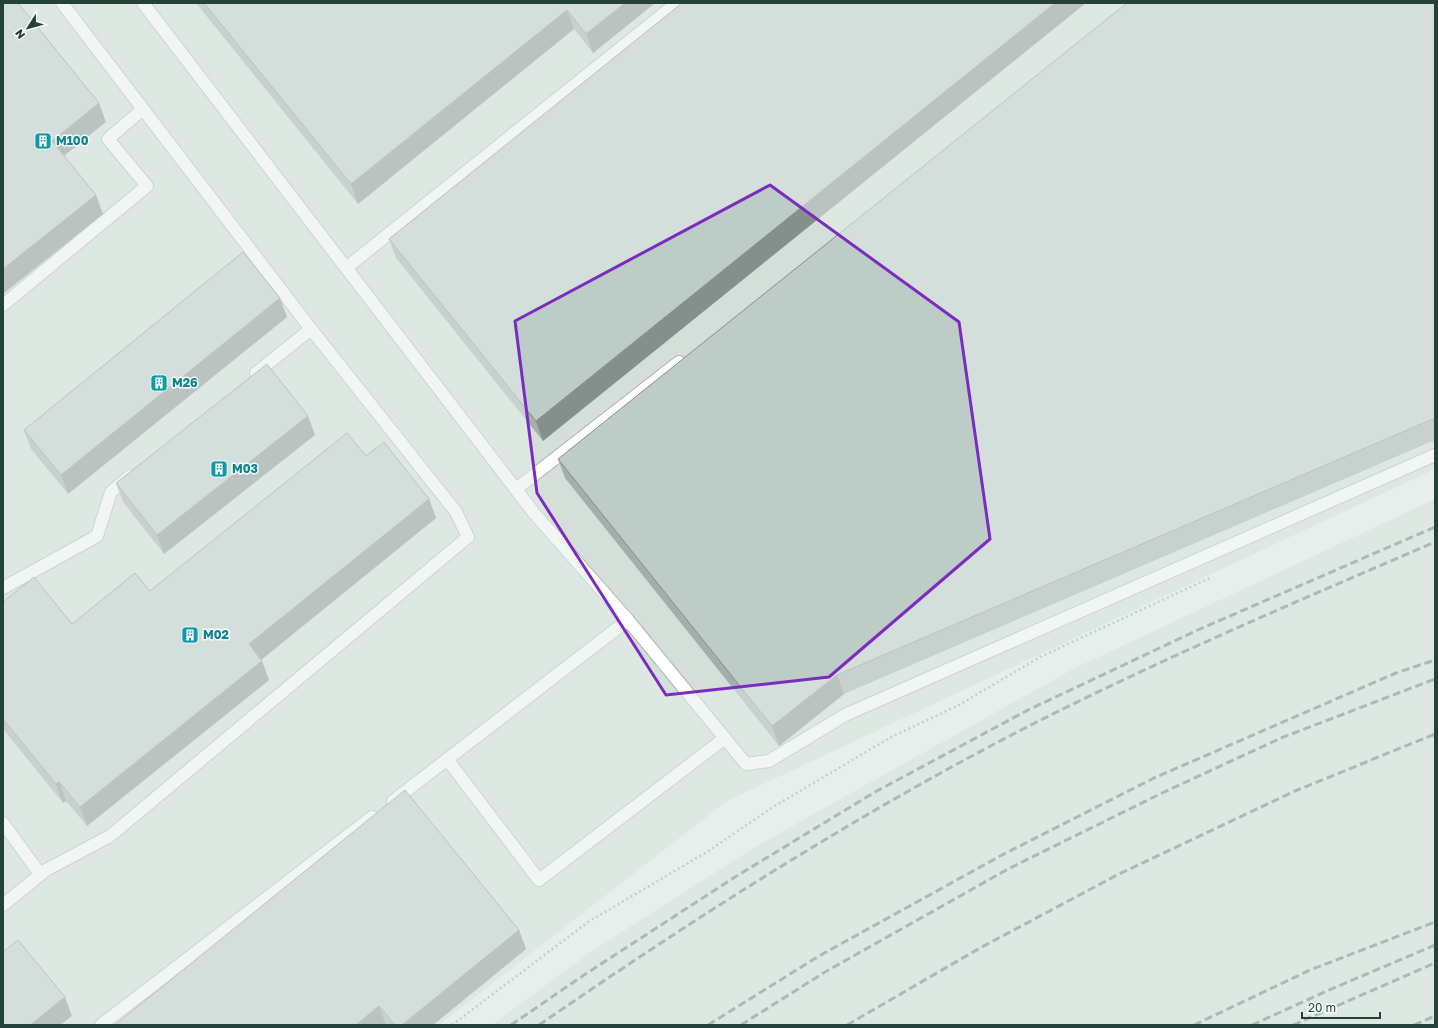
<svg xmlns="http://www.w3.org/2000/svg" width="1438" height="1028" font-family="'Golos Text',sans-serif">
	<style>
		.built { fill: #d4dfda }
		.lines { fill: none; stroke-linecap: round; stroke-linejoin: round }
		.service-casing { stroke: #a8b7b2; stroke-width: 14 }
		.path { stroke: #87b2a5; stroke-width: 2.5; stroke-dasharray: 2 3; stroke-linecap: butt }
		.service { stroke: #fff; stroke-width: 12 }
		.rail { stroke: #607c75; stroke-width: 3; stroke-dasharray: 8 4; stroke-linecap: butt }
		.wall { fill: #a3afab }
		.shaded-wall { fill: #858f8b }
		.building { fill: #beccc7; stroke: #858f8b }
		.marked { fill: none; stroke: #7b2cbf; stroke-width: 3; stroke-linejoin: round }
		.labels { text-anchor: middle; stroke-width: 3; stroke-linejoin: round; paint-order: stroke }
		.culture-label { font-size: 12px; font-weight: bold; fill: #0d838f; stroke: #f7fbf9; text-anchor: start }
	</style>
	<rect width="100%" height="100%" fill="#e6efeb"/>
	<path class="built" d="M3,3H1435V469L727,801L439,1025H3Z
		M1435,499V1025H492L589,953L755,847L1073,669Z"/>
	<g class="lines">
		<g class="service-casing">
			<path id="service" d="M143,3L534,513L628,620L746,764L769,761L845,715L1435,455
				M346,268L677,3
				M3,305L147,186L108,139L143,109
				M256,373L311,329
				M516,489L679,362
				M3,588L97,536L111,492L130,476
				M447,759L539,880L725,738
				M393,801L628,620
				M3,823L40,874
				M3,905L46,870L110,836L468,537L456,512L311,329L62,3
				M101,1025L372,817"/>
		</g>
		<path class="path" d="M452,1025L588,922L707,852L773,807L893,736L959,705L1040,657L1212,577"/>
		<use href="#service" class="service"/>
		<path class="rail" d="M511,1025L584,975L735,877L875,792L1028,710L1200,629L1435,527
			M539,1025C696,917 859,813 1029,726C1161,659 1298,601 1435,542
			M708,1025L819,956L1002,855L1154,778L1396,673L1435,660
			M741,1025L825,972L1008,869L1162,793L1281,738L1435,679
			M847,1025L980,948L1117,875L1295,791L1435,734
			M1194,1025L1310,970L1435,922
			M1252,1025L1329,990L1435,945
			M1293,1025L1435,963
			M1414,1025L1435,1016"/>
	</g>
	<path class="wall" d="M196,3H655L593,53L574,29L358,204Z
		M682,3L543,441L396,258L389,239Z
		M1435,3V440L844,694L779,746L565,478L558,459Z
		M287,317L68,494L31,449L24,430Z
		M308,416L315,435L164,554L123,502L116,483Z
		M366,456L429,499L436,518L261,660L262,661L269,680L87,826L66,801L63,803L3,729V602L72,624L150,591Z
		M519,930L526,949L433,1025H115Z"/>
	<path class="shaded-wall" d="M625,3H655L593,53L586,34Z
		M1055,3H1086L543,441L536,421Z
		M567,10L574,29L358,204L351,184Z
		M99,103L106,122L59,160L52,141Z
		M96,195L103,214L3,294V269Z
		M280,298L287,317L68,494L61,475Z
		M308,416L315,435L164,554L157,535Z
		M429,499L436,518L256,664L249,644Z
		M262,661L269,680L87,826L80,807Z
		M837,675L844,694L779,746L772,726Z
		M59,782L66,801L63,803L56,784Z
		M519,930L526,949L433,1025H402Z
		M65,997L72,1016L60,1025H30Z
		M379,1006L386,1025H356Z"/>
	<path class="building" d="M3,3H18L99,103L52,141L96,195L3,269Z
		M204,3H625L586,34L567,10L351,184Z
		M682,3H1055L536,421L389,239Z
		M1127,3H1435V418L837,675L772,726L558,459Z
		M243,252L280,298L61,475L24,430Z
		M267,364L308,416L157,535L116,483Z
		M347,433L366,456L384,442L429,499L249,644L262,661L80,807L59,782L56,784L3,719V602L34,577L72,624L135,573L150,591Z
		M405,790L519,930L402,1025H395L379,1006L356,1025H115Z
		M18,940L65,997L30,1025H3V952Z"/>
	<path d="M0 0H1438V1028H0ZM770,185L959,322L990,539L829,677L666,695L537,493L515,321Z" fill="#e6efeb" fill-opacity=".55" fill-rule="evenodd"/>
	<path class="marked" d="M770,185L959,322L990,539L829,677L666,695L537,493L515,321Z"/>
	<defs>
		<g id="building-square" transform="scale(0.9)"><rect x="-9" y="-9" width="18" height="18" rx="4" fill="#0f9aa8" stroke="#f7fbf9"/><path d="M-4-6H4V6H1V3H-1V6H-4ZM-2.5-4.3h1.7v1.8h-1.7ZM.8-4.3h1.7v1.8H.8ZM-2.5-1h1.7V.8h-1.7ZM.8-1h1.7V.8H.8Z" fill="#fff"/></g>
	</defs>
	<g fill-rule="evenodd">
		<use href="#building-square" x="43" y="141"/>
		<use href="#building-square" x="159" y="383"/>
		<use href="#building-square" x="219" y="469"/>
		<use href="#building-square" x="190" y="635"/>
	</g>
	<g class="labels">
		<g class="culture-label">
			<text x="56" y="145">M100</text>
			<text x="172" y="387">M26</text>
			<text x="232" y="473">M03</text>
			<text x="203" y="639">M02</text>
		</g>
	</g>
	<rect width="1438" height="1028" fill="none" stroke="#25413a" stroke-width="8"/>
	<g transform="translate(28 28) rotate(233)" stroke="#f7fbf9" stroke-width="3" paint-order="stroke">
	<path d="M0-3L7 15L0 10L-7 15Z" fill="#25413a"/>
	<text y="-6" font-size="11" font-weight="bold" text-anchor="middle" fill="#25413a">N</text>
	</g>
	<path d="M1302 1012v6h78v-6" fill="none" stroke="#25413a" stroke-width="2"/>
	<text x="1308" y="1012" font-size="12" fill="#25413a" stroke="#f7fbf9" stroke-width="3" paint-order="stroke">20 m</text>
</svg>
